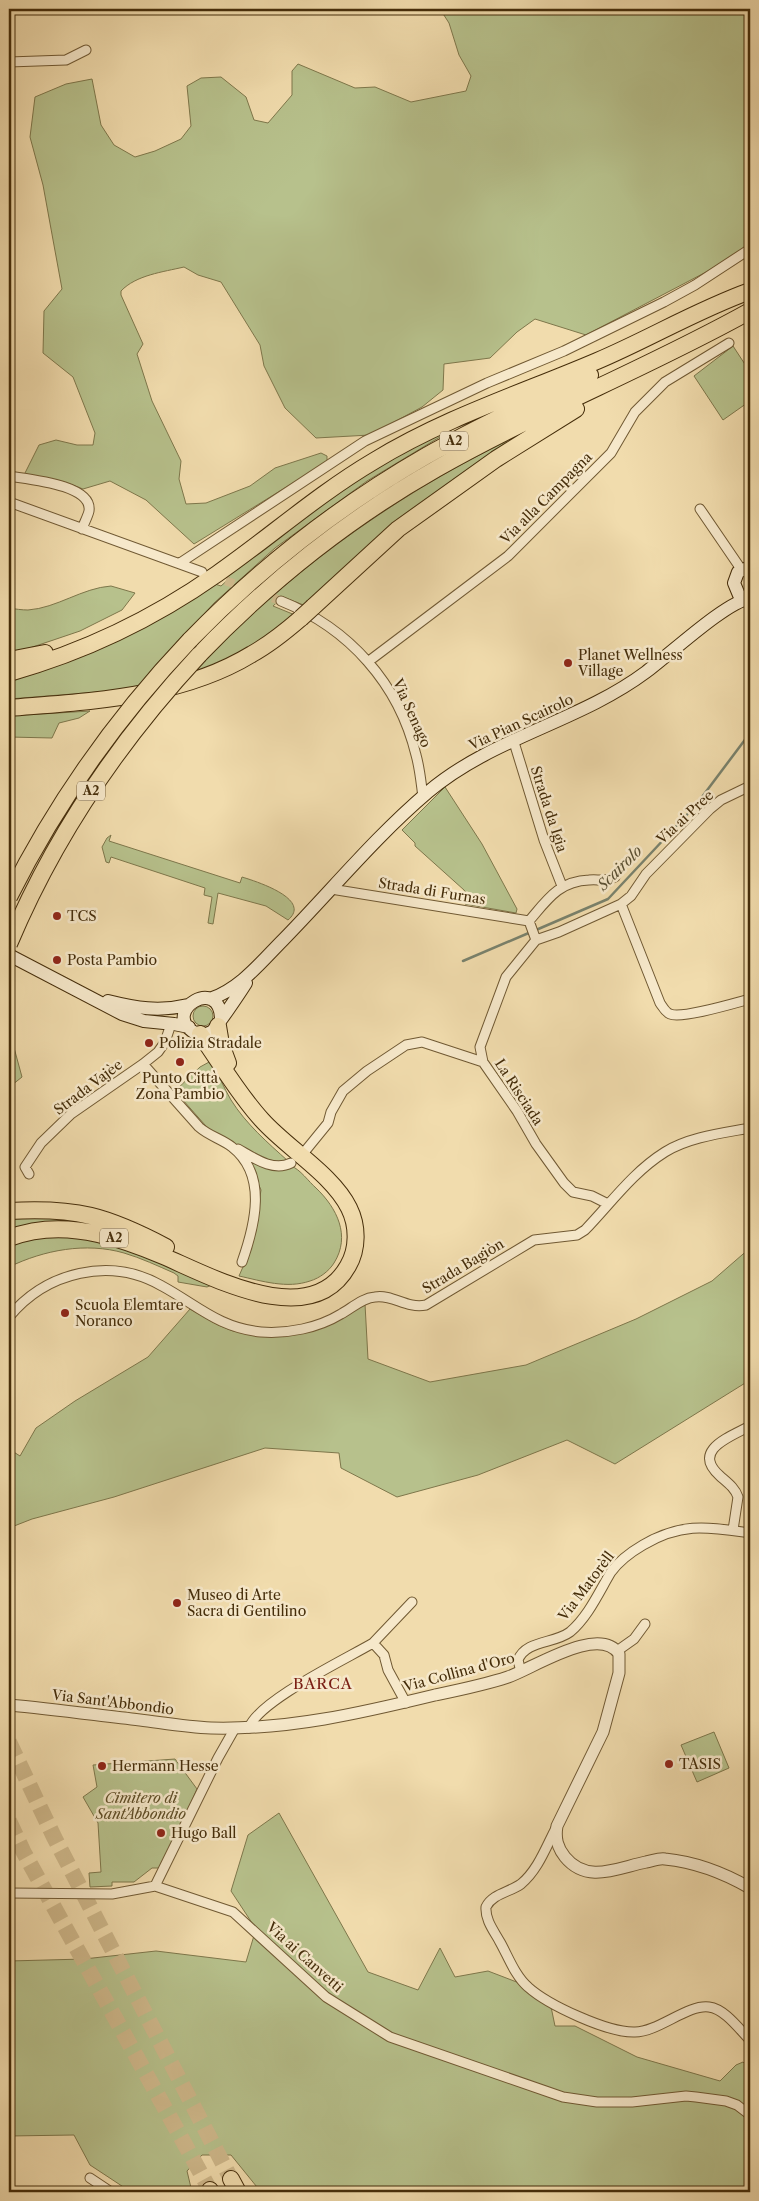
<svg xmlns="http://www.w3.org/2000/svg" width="759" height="2201" font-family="'Libre Caslon Text',serif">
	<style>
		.green { fill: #b7c18c; stroke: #7e774b }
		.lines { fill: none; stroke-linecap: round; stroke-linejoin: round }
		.stream { stroke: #79826d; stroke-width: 2.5 }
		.minor-tunnel { stroke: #cfb98c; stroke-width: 9; stroke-dasharray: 9 4.5; stroke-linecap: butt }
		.motorway-tunnel { stroke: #cfb98c; stroke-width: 16; stroke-dasharray: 16 8; stroke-linecap: butt }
		.minor-casing { stroke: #705933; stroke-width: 11 }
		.tertiary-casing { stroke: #705933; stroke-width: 13 }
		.secondary-casing { stroke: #452d0a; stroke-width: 14 }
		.motorway-casing { stroke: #452d0a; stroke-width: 18 }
		.minor { stroke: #f6e8ca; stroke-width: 9 }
		.tertiary { stroke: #f6e8ca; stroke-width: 11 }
		.secondary { stroke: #f6e8ca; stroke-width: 12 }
		.motorway { stroke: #f1dcad; stroke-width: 16 }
		.motorway-bridge-casing { stroke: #452d0a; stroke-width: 18; stroke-linecap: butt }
		.motorway-bridge { stroke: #f1dcad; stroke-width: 16 }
		.poi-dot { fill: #8f2418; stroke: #f6e8ca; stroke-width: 2 }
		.labels { text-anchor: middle; stroke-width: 5; stroke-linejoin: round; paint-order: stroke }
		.shield { fill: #f6e8ca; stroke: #7a6544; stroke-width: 1 }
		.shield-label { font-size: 12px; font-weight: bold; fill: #452d0a }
		.street-label { font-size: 14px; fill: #452d0a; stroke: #f6e8ca }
		.poi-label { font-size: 14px; fill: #452d0a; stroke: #f6e8ca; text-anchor: start }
		.park-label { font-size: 14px; font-style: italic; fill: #5c4b24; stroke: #f6e8ca }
		.water-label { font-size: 15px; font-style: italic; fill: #5a5033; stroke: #f6e8ca }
		.neighbourhood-label { font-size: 15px; letter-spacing: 1px; fill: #7a1f14; stroke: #f6e8ca }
	</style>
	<rect width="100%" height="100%" fill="#f1dcad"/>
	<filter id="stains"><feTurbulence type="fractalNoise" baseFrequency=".004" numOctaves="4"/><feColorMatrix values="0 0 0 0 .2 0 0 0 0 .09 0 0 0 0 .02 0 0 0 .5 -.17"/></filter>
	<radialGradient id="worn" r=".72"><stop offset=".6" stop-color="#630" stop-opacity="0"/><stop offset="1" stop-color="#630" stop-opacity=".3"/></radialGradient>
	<path class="green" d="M440,9H750V249L586,335L535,319L517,332L490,358L444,364L443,390L422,407L370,435L316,438L285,408L264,366L260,345L221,282L198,275L184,267C163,272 136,275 121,291V295L143,344L137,354L152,401L181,461L179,479L186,504L206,503L250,486L275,468L321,453L327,456V462L194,544L146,500L110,481L83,489L70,484L24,475L39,445L56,440L77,445H93L95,433L73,377L43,353L44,311L62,289L43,185L30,137L35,97L66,84L92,79L101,125L114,145L135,157L155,151L181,139L191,126L187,86L201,78L221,77L246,97L254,120L268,123L292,95V71L298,64L355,88L375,87L411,102L466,91L471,76L459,55L449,23Z
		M733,346L750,372V401L723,420L694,376Z
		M458,426L367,481L275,548L214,603L136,689L9,699V679L215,584L221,586L230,578L225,577L265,543L386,461Z
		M507,441L306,606L283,597L273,606L295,615L248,651L190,676C279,579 390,498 507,441Z
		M111,586L135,593L122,610L80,631L9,655V608C15,609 22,610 28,610C57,608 82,588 111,586Z
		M90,711L79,718L59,723L52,738L9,737V716Z
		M445,787L482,844L517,909L516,913L465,904L469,897L464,890L415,846V843L402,830Z
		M111,835L109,841L240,883L242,877C255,881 313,899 288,920L266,906L218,893L213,924L208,923L212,897L204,895L205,888L111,857L109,863L106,862L102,847L107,838Z
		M193 1016a10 10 0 1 1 20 0a10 10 0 1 1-20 0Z
		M9,1015L13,1044L22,1077L12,1085L9,1120Z
		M211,1061C218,1074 224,1088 231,1100C246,1124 268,1143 288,1161L275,1164L213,1134L175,1091L200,1067Z
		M242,1155C258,1158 276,1160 291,1166C300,1169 309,1182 316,1188C337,1208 351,1236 334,1263C329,1271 320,1278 310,1281C287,1289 262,1281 239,1276L249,1253L256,1222L261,1190L252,1169Z
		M9,1217H69L125,1233L9,1232Z
		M68,1236L122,1247L212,1285L207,1287L178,1282V1276L174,1273C158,1266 141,1258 124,1253C86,1242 44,1250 9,1267V1244L28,1238Z
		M750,1248V1380L615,1464L567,1440L478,1475L397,1497L341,1468L339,1453L265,1448L114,1497L32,1519L9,1528V1449L20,1456L36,1428L75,1401L148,1357L190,1309L218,1325L233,1331L329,1325L365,1304L368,1359L430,1382L526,1365L636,1319L712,1281Z
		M714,1732L729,1768L697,1782L681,1745Z
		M175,1759L197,1789L163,1868H152L134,1882H112V1886L90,1887L89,1873L101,1872L98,1823L83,1797L97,1787L93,1765Z
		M279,1813L368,1972L418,1990L440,1948L455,1977L488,1971L527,1986L550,2002L555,2026H575L637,2057L720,2081L736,2065L743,2062L750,2069V2192H261L231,2155H202L187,2171L192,2192H131L90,2165L74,2135L9,2136V1961L84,1959L156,1951L246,1962L256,1929L231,1891L248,1835Z"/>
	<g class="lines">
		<path class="stream" d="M536,930L608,899L696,805L750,733
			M463,961L531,932"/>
		<path class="minor-tunnel" d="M213,576L245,588
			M260,593L281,601"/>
		<path class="motorway-tunnel" d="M9,1742L54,1837L231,2179
			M9,1821L23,1851L210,2190"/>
		<g class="minor-casing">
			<path id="minor" d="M9,62L66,60L86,50
				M9,476C25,479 93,484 89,511C88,516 84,523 82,529
				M9,502L202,572
				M700,509L741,569
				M180,563L365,441L487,383L564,351L664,302L695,285L750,249
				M281,601C349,628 399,684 416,755C420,769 421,783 423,797
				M369,661L508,556L611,453L635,412L665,382L729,343
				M513,739L544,840L562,886
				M331,889L529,921
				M621,904L660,1003C663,1007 665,1012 670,1014C682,1019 735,1003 750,999
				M529,921C547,900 559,881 589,880C598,879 606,882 615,877
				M529,921L536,940
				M536,940L506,977L480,1047L483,1062L517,1111L536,1144L564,1183L573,1192L592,1196L608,1204
				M536,940L559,932L621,904L631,896L646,874L710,809L721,800L750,786
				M143,1064L199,1127C209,1136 222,1139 232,1147C268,1175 255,1225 242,1262
				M238,1149C254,1158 273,1172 291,1163
				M306,1150L328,1123L331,1112L343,1091L367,1071L406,1045L422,1042L483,1062
				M29,1174L25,1167L41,1143L71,1114L143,1064L158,1052L165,1042L171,1024
				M9,1317C46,1272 110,1256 162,1286C197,1305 219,1328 261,1332C288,1334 318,1328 341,1314C352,1308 362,1298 375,1297C393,1294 406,1309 426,1305L534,1240L577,1235L585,1230C611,1203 633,1172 665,1152C689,1137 723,1133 750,1128
				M733,1530L738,1497C735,1488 728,1483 720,1476C691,1450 730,1437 750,1426
				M617,1651L634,1639L645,1624
				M521,1672L518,1660C526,1640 554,1644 570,1632C588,1617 599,1592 611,1572C619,1561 631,1552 643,1545C682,1522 707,1527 750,1533
				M406,1703L388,1670L384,1655L373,1643L412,1602
				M249,1728C258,1701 346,1659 373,1643
				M556,1828C546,1847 538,1870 521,1884C510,1892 492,1894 486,1907C485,1920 494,1931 500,1942C508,1956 515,1976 528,1987C548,2005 608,2033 635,2032C658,2032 688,2004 709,2007C725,2009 739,2029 750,2040
				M155,1886L233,1912L326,1997L390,2037L563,2097L597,2102H632L686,2096L696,2097L726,2101L737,2105L750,2115
				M155,1886L218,1758L235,1728
				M9,1893L112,1894L155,1886
				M90,2178L111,2192"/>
		</g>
		<g class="tertiary-casing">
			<path id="tertiary" d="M9,1705C53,1709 96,1715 140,1720C164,1723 187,1727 211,1728C288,1730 361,1713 435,1695C459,1690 484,1685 508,1677C532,1669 599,1624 619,1654V1673L603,1732L557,1826C555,1838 557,1847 565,1857C587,1884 617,1868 646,1862C652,1861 659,1858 665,1859C695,1862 724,1873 750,1888"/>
		</g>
		<g class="secondary-casing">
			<path id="secondary" d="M747,599L739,595L734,583L738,572L750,567
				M9,955L122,1014L144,1021L174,1024L189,1027
				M210,999C240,989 261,962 283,940C331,891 375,837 428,792C493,737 579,722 646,672C667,657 729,599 750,599
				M108,1001C136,1008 159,1012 188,1005
				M221,1018C219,976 163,1010 192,1031C198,1035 205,1035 211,1032C215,1030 241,991 246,983"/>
		</g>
		<g class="motorway-casing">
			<path id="motorway" d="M313,607L398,529L496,459L576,409
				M190,640C260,568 339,506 426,456C479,426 535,400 590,375
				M199,655C269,582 348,519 436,469C538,411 648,368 750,311
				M9,660L45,653
				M9,673C84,652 153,619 217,574C270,537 318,494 374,461C444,418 522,393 597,361C649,339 697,310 750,291
				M9,708C91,701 180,698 252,654C270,644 286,631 301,618
				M218,1026L221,1044L228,1063
				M9,1211C76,1207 107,1216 166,1247
				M9,1238C38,1227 68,1227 98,1234C120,1239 142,1247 163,1256C212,1277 311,1332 348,1266C358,1249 358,1226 349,1208C333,1175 287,1148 262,1120C238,1094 220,1062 200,1034
				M231,2179L238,2192
				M210,2190L211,2192"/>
		</g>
		<use href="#minor" class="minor"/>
		<use href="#tertiary" class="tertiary"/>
		<use href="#secondary" class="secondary"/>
		<use href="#motorway" class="motorway"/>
		<g class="motorway-bridge-casing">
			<path id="motorway-bridge" d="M301,618L313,607
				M9,897C56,803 117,717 190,640
				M9,944C54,837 120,740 199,655"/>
		</g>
		<use href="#motorway-bridge" class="motorway-bridge"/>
	</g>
	<g class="poi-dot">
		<circle cx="568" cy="663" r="5"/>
		<circle cx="57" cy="916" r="5"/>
		<circle cx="57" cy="960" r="5"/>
		<circle cx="149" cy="1043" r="5"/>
		<circle cx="180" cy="1062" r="5"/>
		<circle cx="65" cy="1313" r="5"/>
		<circle cx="177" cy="1603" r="5"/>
		<circle cx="669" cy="1764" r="5"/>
		<circle cx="102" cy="1766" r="5"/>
		<circle cx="161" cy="1833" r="5"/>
	</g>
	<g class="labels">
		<g class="shield">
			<rect x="440" y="431.5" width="28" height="19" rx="4"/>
			<rect x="77" y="781.5" width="28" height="19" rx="4"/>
			<rect x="100" y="1228.5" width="28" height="19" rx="4"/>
		</g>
		<g class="shield-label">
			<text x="454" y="445">A2</text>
			<text x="91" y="795">A2</text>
			<text x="114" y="1242">A2</text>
		</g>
		<g class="street-label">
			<text transform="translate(546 498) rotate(-45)" y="5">Via alla Campagna</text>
			<text transform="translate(412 713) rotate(66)" y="5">Via Senago</text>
			<text transform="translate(521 722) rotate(-25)" y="5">Via Pian Scairolo</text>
			<text transform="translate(549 809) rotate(72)" y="5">Strada da Igia</text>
			<text transform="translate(685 817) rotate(-43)" y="5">Via ai Pree</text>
			<text transform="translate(432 891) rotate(9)" y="5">Strada di Furnas</text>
			<text transform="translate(88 1087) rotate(-37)" y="5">Strada Vajèe</text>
			<text transform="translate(519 1092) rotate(57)" y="5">La Risciada</text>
			<text transform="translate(463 1266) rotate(-31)" y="5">Strada Bagiòn</text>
			<text transform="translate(586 1586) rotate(-53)" y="5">Via Matorèll</text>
			<text transform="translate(459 1672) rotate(-15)" y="5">Via Collina d'Oro</text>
			<text transform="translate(113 1702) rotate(7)" y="5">Via Sant'Abbondio</text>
			<text transform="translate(305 1957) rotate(42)" y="5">Via ai Canvetti</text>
		</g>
		<g class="poi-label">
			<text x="578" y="660">Planet Wellness<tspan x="578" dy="16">Village</tspan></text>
			<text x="67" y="921">TCS</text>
			<text x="67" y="965">Posta Pambio</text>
			<text x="159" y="1048">Polizia Stradale</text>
			<text x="180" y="1083" text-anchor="middle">Punto Città<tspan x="180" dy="16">Zona Pambio</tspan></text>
			<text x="75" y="1310">Scuola Elemtare<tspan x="75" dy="16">Noranco</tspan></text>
			<text x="187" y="1600">Museo di Arte<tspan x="187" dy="16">Sacra di Gentilino</tspan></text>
			<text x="679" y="1769">TASIS</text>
			<text x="112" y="1771">Hermann Hesse</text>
			<text x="171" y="1838">Hugo Ball</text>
		</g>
		<g class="park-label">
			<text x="141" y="1803">Cimitero di<tspan x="141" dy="16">Sant'Abbondio</tspan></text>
		</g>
		<g class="water-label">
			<text transform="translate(620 868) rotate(-45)" y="5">Scairolo</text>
		</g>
		<g class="neighbourhood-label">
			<text x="323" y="1689">BARCA</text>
		</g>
	</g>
	<rect width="759" height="2201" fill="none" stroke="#f1dcad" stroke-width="30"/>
	<rect x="10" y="10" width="739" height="2181" fill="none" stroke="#452d0a" stroke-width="2.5"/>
	<rect x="15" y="15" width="729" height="2171" fill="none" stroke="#452d0a"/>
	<rect width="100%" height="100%" filter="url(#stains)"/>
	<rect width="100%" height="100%" fill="url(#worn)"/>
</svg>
